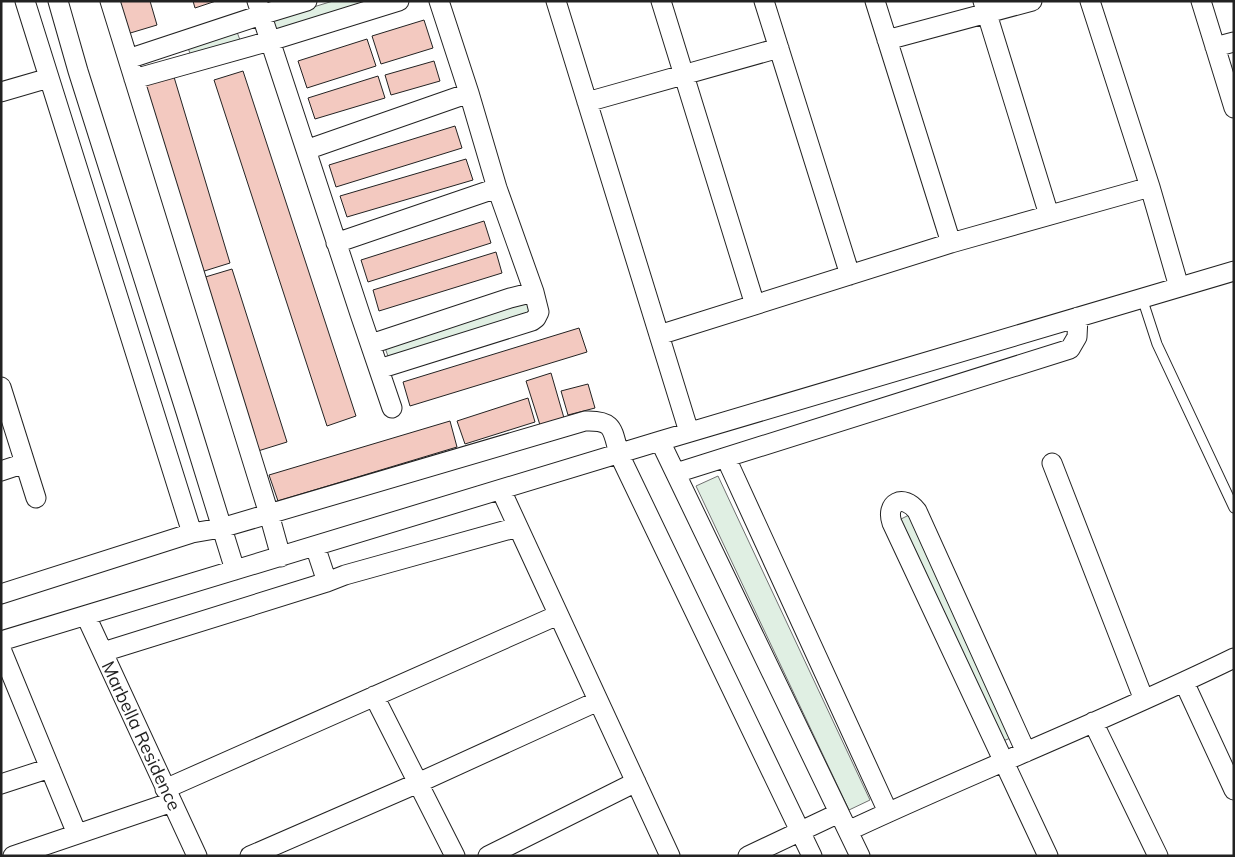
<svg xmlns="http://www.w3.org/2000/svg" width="1235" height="857" font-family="Mulish,sans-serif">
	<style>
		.green { fill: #e0efe3; stroke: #6f6f6f }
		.building { fill: #f3c9c0; stroke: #222 }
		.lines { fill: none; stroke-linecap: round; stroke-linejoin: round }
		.service-casing { stroke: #222; stroke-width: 11 }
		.minor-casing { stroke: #222; stroke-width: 21 }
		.service { stroke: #fff; stroke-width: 9 }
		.minor { stroke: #fff; stroke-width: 19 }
		.labels { text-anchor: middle; stroke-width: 4; stroke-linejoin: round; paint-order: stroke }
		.street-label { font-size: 18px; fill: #222; stroke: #fff }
	</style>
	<rect width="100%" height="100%" fill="#fff"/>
	<path class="green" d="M333,1H384L276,35L271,20Z
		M237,32L240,40L191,56L188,48Z
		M528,300L533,314L389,359L384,345Z
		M718,476L870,800L849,810L696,486Z
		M909,515L1011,738L1000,742L899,520Z"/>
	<path class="building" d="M117,1H150L157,25L127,34Z
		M193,1H216L195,8Z
		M424,20L433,48L381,64L372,36Z
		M367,39L376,66L307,88L298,61Z
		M434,61L440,81L391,95L385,75Z
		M243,71L356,416L327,426L214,80Z
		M378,76L385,98L315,119L308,98Z
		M174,77L230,263L198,273L142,86Z
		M455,126L462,148L336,187L329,165Z
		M466,159L473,180L347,217L340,196Z
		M484,221L491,243L368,282L361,260Z
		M496,252L502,273L379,311L373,290Z
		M232,269L287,442L258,451L202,278Z
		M579,328L587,352L410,406L403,382Z
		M551,373L564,418L540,425L526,381Z
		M588,384L595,408L568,415L561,391Z
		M528,398L535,422L465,444L457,421Z
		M450,421L457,447L278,501L269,475Z"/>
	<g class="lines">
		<g class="service-casing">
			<path id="service" d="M1142,298L1157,344L1234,508"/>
		</g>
		<g class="minor-casing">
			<path id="minor" d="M25,1L192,533
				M58,1L78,71L186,412L235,570
				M110,1L269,514L281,557
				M257,1L360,314L392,408
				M556,1L689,432
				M661,1L755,305
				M764,1L850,275
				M875,1L951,243
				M983,1L1049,215
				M1090,1L1150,187L1179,287
				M1201,1L1234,108
				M887,40L1032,1
				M1215,47L1234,42
				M128,59L261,15L307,1
				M134,79L270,41L399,1
				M1,92L49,78
				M587,102L779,48
				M306,150L469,93
				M336,243L497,188
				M659,335L951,243L1150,187
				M371,344L510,298L534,292
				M379,369L532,321L536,318L539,312L534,292L497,188L469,93L439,1
				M1,387L36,498
				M660,441L860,856
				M726,458L888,812
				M1052,463L1144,700
				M1,471L25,463
				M676,473L1070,349L1077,337L1078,317
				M501,490L670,856
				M315,546L327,582
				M1,594L192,533L221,528L585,421C614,420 612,429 619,454L812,856
				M86,616L197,856
				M1,641L660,441L1234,271
				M1,649L77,834
				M103,652L327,582L345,575L518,527
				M1184,682L1234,790
				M374,696L455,856
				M1093,722L1158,856
				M1026,752L917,511C903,493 885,503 892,523L1048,856
				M1,784L50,768
				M165,789L558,615
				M848,831C976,771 1107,720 1234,658
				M13,856L172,802
				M250,856L418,783L598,701
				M488,856L636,782
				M748,856L839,813"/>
		</g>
		<use href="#service" class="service"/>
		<use href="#minor" class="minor"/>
	</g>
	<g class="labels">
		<g class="street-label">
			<text transform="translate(141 736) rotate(65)" y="6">Marbella Residence</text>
		</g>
	</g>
	<rect width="1235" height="857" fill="none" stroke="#222222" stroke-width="5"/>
</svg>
